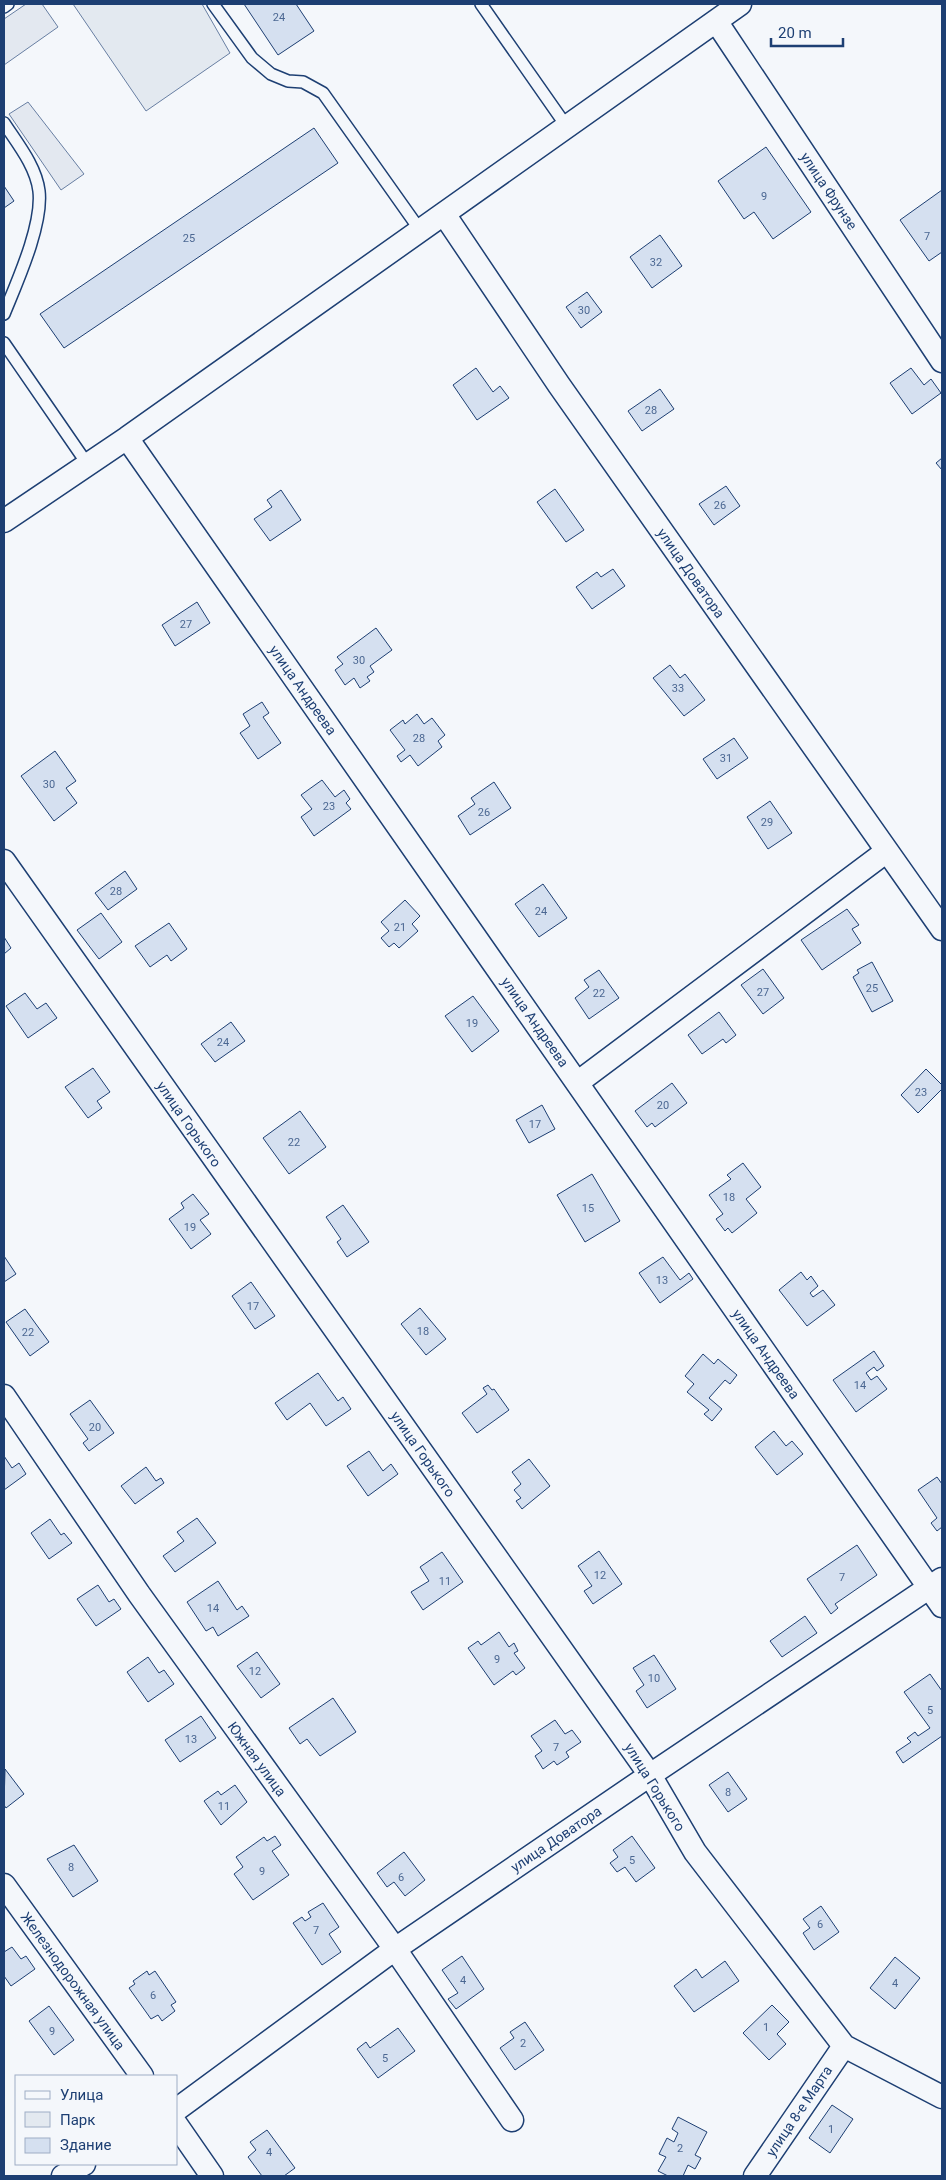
<svg xmlns="http://www.w3.org/2000/svg" width="946" height="2180" font-family="Roboto,sans-serif">
	<style>
		.green { fill: #e3e9f0; stroke: #687fa3 }
		.parking { fill: #e3e8f0; stroke: #687fa3 }
		.building { fill: #d5e0f0; stroke: #1d3f73 }
		.lines { fill: none; stroke-linecap: round; stroke-linejoin: round }
		.service-casing { stroke: #1d3f73; stroke-width: 14 }
		.minor-casing { stroke: #1d3f73; stroke-width: 25 }
		.service { stroke: #f4f7fb; stroke-width: 11 }
		.minor { stroke: #f4f7fb; stroke-width: 22 }
		.labels { text-anchor: middle; stroke-width: 4; stroke-linejoin: round; paint-order: stroke }
		.number-label { font-size: 11px; fill: #4b6792 }
		.street-label { font-size: 14px; fill: #1d3f73; stroke: #f4f7fb }
	</style>
	<rect width="100%" height="100%" fill="#f4f7fb"/>
	<path class="green" d="M73,4H202L230,53L146,111Z"/>
	<path class="parking" d="M26,4H42L58,27L4,65V19Z
		M28,102L84,174L61,190L9,114Z"/>
	<path class="building" d="M244,4H296L314,31L278,55Z
		M314,128L338,163L64,348L40,314Z
		M766,147L811,212L773,239L754,212L744,219L718,181Z
		M4,186L14,201L4,208Z
		M942,190V252L929,261L900,220Z
		M660,235L682,266L652,288L630,257Z
		M587,292L602,312L581,328L566,307Z
		M476,368L493,392L500,386L509,398L477,420L453,385Z
		M911,368L924,385L931,379L941,393L912,414L890,383Z
		M660,389L674,409L642,431L628,411Z
		M942,458V470L936,463Z
		M726,486L740,506L714,525L699,504Z
		M555,489L584,530L566,542L537,502Z
		M281,490L301,520L270,541L254,519L272,507L267,500Z
		M613,569L625,586L592,609L576,587L597,572L601,577Z
		M197,602L210,623L175,646L162,625Z
		M376,628L392,650L370,666L374,672L367,677L370,681L360,688L354,678L345,685L335,670L343,664L337,657Z
		M670,665L680,678L685,674L705,700L684,716L653,678Z
		M262,702L269,713L263,717L281,743L258,759L240,733L250,726L243,714Z
		M417,714L424,724L432,718L445,735L438,741L442,747L418,766L410,755L401,762L397,756L405,750L390,730L403,720L405,724Z
		M734,738L748,758L717,779L703,759Z
		M55,751L76,781L66,788L77,803L54,821L21,776Z
		M322,780L335,797L344,790L350,799L346,803L351,809L314,836L301,817L312,809L301,795Z
		M494,782L511,808L470,835L458,816L475,804L471,798Z
		M770,801L792,833L768,849L747,817Z
		M125,871L137,889L108,910L95,893Z
		M543,884L567,918L539,937L515,904Z
		M405,900L420,916L412,924L418,931L399,948L394,943L389,947L381,938L389,931L381,922Z
		M847,909L859,925L852,929L861,943L822,970L801,940Z
		M101,913L122,942L99,959L77,930Z
		M169,923L187,949L171,961L167,955L150,967L135,946Z
		M4,937L11,948L4,954Z
		M872,962L893,1001L872,1012L853,977L859,973L857,970Z
		M763,969L784,998L763,1014L741,985Z
		M599,970L619,998L589,1019L575,998L589,987L584,980Z
		M25,993L37,1009L46,1003L57,1018L28,1038L6,1006Z
		M473,996L499,1031L472,1052L445,1016Z
		M719,1012L736,1035L726,1043L723,1039L702,1054L688,1035Z
		M231,1022L245,1041L215,1062L201,1044Z
		M93,1068L110,1092L97,1101L102,1108L88,1118L65,1087Z
		M926,1069L942,1085V1089L918,1113L901,1095Z
		M672,1083L687,1103L655,1127L652,1123L647,1127L635,1111Z
		M542,1105L555,1129L529,1143L516,1120Z
		M300,1111L326,1147L289,1174L263,1138Z
		M743,1163L761,1187L746,1199L757,1213L732,1233L728,1228L725,1231L716,1219L723,1214L709,1195L731,1179L727,1175Z
		M592,1174L620,1221L585,1242L557,1195Z
		M193,1194L209,1214L200,1220L211,1234L191,1249L169,1219L184,1208L181,1203Z
		M343,1205L369,1242L347,1257L337,1242L341,1239L326,1217Z
		M4,1256L16,1274L4,1282Z
		M663,1257L680,1280L689,1273L693,1279L660,1303L639,1273Z
		M801,1272L807,1280L811,1276L818,1286L810,1293L813,1297L823,1290L835,1305L807,1326L779,1290Z
		M251,1282L275,1316L255,1329L232,1296Z
		M420,1308L446,1339L426,1355L401,1324Z
		M25,1309L49,1342L30,1356L6,1322Z
		M874,1351L884,1366L877,1371L874,1367L866,1373L871,1380L877,1376L887,1389L856,1412L833,1380Z
		M703,1354L714,1364L718,1359L737,1375L730,1384L725,1380L709,1398L722,1409L712,1421L704,1414L709,1410L687,1392L694,1384L685,1376Z
		M318,1373L338,1401L343,1397L351,1409L326,1426L310,1403L287,1420L275,1403Z
		M488,1385L492,1390L494,1389L509,1410L477,1433L462,1413L487,1394L483,1388Z
		M90,1400L114,1433L89,1451L83,1443L88,1439L70,1414Z
		M774,1431L786,1446L792,1441L803,1454L777,1475L755,1447Z
		M369,1451L383,1471L391,1464L398,1474L368,1496L347,1466Z
		M4,1456L12,1468L19,1463L26,1474L4,1490Z
		M529,1459L550,1486L522,1509L516,1501L521,1498L514,1490L521,1484L512,1472Z
		M146,1467L156,1481L161,1478L164,1483L135,1504L121,1486Z
		M937,1477L942,1484V1527L937,1531L931,1523L937,1518L918,1490Z
		M197,1518L216,1543L175,1572L163,1556L184,1541L177,1532Z
		M50,1519L61,1535L64,1533L72,1543L49,1559L31,1533Z
		M857,1545L877,1575L835,1604L838,1608L831,1614L807,1579Z
		M599,1551L622,1584L593,1604L584,1591L592,1586L578,1566Z
		M442,1552L463,1582L423,1610L411,1592L429,1581L420,1567Z
		M218,1581L237,1610L242,1606L249,1616L218,1636L213,1627L206,1631L187,1602Z
		M98,1585L109,1602L114,1599L121,1609L96,1626L77,1599Z
		M805,1616L817,1633L782,1657L770,1641Z
		M499,1632L509,1647L514,1643L518,1651L514,1653L525,1668L516,1675L513,1671L494,1685L468,1648L478,1641L481,1645Z
		M257,1652L280,1684L261,1698L237,1666Z
		M654,1655L676,1689L647,1708L636,1691L644,1685L633,1668Z
		M148,1657L159,1673L164,1670L174,1684L148,1702L127,1672Z
		M930,1674L942,1691V1736L903,1763L896,1752L911,1742L907,1738L915,1732L918,1736L930,1728L904,1692Z
		M333,1698L356,1732L320,1756L307,1739L300,1744L289,1728Z
		M201,1716L216,1738L180,1762L165,1740Z
		M555,1720L565,1734L572,1730L581,1742L566,1752L569,1757L557,1765L554,1761L543,1769L535,1756L542,1751L531,1736Z
		M5,1769L24,1794L6,1808L4,1805Z
		M728,1772L747,1799L728,1812L709,1785Z
		M235,1785L247,1802L221,1825L204,1801L218,1791L221,1795Z
		M275,1836L281,1845L272,1851L289,1875L253,1900L234,1874L243,1867L236,1857L264,1837L267,1841Z
		M632,1836L655,1868L636,1882L625,1867L617,1872L610,1863L618,1857L613,1850Z
		M74,1845L98,1881L73,1897L47,1859Z
		M404,1852L425,1880L405,1896L394,1882L387,1887L377,1873Z
		M323,1903L339,1927L329,1934L341,1952L322,1965L293,1923L302,1917L305,1921L311,1917L308,1912Z
		M821,1906L839,1932L814,1950L803,1933L810,1928L803,1919Z
		M12,1947L21,1959L26,1956L35,1969L11,1986L4,1976V1952Z
		M462,1956L484,1989L456,2009L448,1999L458,1993L442,1970Z
		M895,1957L920,1978L895,2009L870,1988Z
		M725,1961L739,1981L694,2012L674,1986L696,1969L702,1978Z
		M147,1971L149,1975L155,1971L176,2002L171,2005L175,2011L162,2021L158,2015L151,2019L129,1988L135,1984L133,1981Z
		M772,2005L789,2022L777,2034L786,2044L769,2060L743,2033Z
		M49,2006L74,2040L54,2055L29,2021Z
		M525,2022L544,2050L515,2070L500,2048L514,2038L510,2032Z
		M398,2028L415,2051L378,2078L357,2049L366,2042L370,2048Z
		M832,2105L853,2119L830,2153L809,2138Z
		M678,2117L707,2132L695,2155L701,2158L695,2169L688,2165L683,2176H668L658,2171L666,2157L659,2154L667,2138L674,2142L678,2133L672,2129Z
		M267,2130L295,2168L284,2176H262L248,2157L256,2150L250,2142Z"/>
	<g class="lines">
		<g class="service-casing">
			<path id="service" d="M213,4L252,58L271,74L288,81L303,82L323,93L420,230
				M481,4L567,127
				M4,7L8,4
				M4,123C17,143 36,166 39,191C43,225 17,282 4,314
				M4,343L88,465"/>
		</g>
		<g class="minor-casing">
			<path id="minor" d="M716,21L942,361
				M444,214L559,385L942,929
				M127,438L942,1606
				M4,521L127,438L740,4
				M4,861L650,1775L695,1852L844,2046L942,2097
				M577,1083L887,851
				M4,1396L139,1594L395,1949L512,2120
				M4,1885L142,2076
				M176,2110L395,1949L650,1775L942,1579
				M176,2124L212,2176
				M63,2176L84,2164
				M755,2176L844,2046"/>
		</g>
		<use href="#service" class="service"/>
		<use href="#minor" class="minor"/>
	</g>
	<g class="labels">
		<g class="number-label">
			<text x="279" y="21">24</text>
			<text x="764" y="200">9</text>
			<text x="927" y="240">7</text>
			<text x="189" y="242">25</text>
			<text x="656" y="266">32</text>
			<text x="584" y="314">30</text>
			<text x="651" y="414">28</text>
			<text x="720" y="509">26</text>
			<text x="186" y="628">27</text>
			<text x="359" y="664">30</text>
			<text x="678" y="692">33</text>
			<text x="419" y="742">28</text>
			<text x="726" y="762">31</text>
			<text x="49" y="788">30</text>
			<text x="329" y="810">23</text>
			<text x="484" y="816">26</text>
			<text x="767" y="826">29</text>
			<text x="116" y="895">28</text>
			<text x="541" y="915">24</text>
			<text x="400" y="931">21</text>
			<text x="872" y="992">25</text>
			<text x="763" y="996">27</text>
			<text x="599" y="997">22</text>
			<text x="472" y="1027">19</text>
			<text x="223" y="1046">24</text>
			<text x="921" y="1096">23</text>
			<text x="663" y="1109">20</text>
			<text x="535" y="1128">17</text>
			<text x="294" y="1146">22</text>
			<text x="729" y="1201">18</text>
			<text x="588" y="1212">15</text>
			<text x="190" y="1231">19</text>
			<text x="662" y="1284">13</text>
			<text x="253" y="1310">17</text>
			<text x="423" y="1335">18</text>
			<text x="28" y="1336">22</text>
			<text x="860" y="1389">14</text>
			<text x="95" y="1431">20</text>
			<text x="600" y="1579">12</text>
			<text x="842" y="1581">7</text>
			<text x="445" y="1585">11</text>
			<text x="213" y="1612">14</text>
			<text x="497" y="1663">9</text>
			<text x="255" y="1675">12</text>
			<text x="654" y="1682">10</text>
			<text x="930" y="1714">5</text>
			<text x="191" y="1743">13</text>
			<text x="556" y="1751">7</text>
			<text x="728" y="1796">8</text>
			<text x="224" y="1810">11</text>
			<text x="632" y="1864">5</text>
			<text x="71" y="1871">8</text>
			<text x="262" y="1875">9</text>
			<text x="401" y="1881">6</text>
			<text x="820" y="1928">6</text>
			<text x="316" y="1934">7</text>
			<text x="463" y="1984">4</text>
			<text x="895" y="1987">4</text>
			<text x="153" y="1999">6</text>
			<text x="766" y="2031">1</text>
			<text x="52" y="2035">9</text>
			<text x="523" y="2047">2</text>
			<text x="385" y="2062">5</text>
			<text x="831" y="2133">1</text>
			<text x="680" y="2152">2</text>
			<text x="269" y="2156">4</text>
		</g>
		<g class="street-label">
			<text transform="translate(829 191) rotate(56)" y="5">улица Фрунзе</text>
			<text transform="translate(691 573) rotate(55)" y="5">улица Доватора</text>
			<text transform="translate(303 690) rotate(55)" y="5">улица Андреева</text>
			<text transform="translate(535 1022) rotate(55)" y="5">улица Андреева</text>
			<text transform="translate(189 1124) rotate(55)" y="5">улица Горького</text>
			<text transform="translate(766 1354) rotate(55)" y="5">улица Андреева</text>
			<text transform="translate(423 1454) rotate(55)" y="5">улица Горького</text>
			<text transform="translate(257 1759) rotate(54)" y="5">Южная улица</text>
			<text transform="translate(655 1787) rotate(58)" y="5">улица Горького</text>
			<text transform="translate(556 1839) rotate(-34)" y="5">улица Доватора</text>
			<text transform="translate(73 1981) rotate(54)" y="5">Железнодорожная улица</text>
			<text transform="translate(799 2111) rotate(-56)" y="5">улица 8-е Марта</text>
		</g>
	</g>
	<rect width="946" height="2180" fill="none" stroke="#1d3f73" stroke-width="10"/>
	<rect x="15" y="2075" width="162" height="90" fill="#f4f7fb" stroke="#9eadc5"/>
	<rect x="25" y="2091" width="25" height="8" fill="#f4f7fb" stroke="#9eadc5"/>
	<text x="60" y="2100" font-size="15" fill="#1d3f73">Улица</text>
	<rect x="25" y="2112" width="25" height="15" fill="#e3e9f0" stroke="#9eadc5"/>
	<text x="60" y="2125" font-size="15" fill="#1d3f73">Парк</text>
	<rect x="25" y="2138" width="25" height="15" fill="#d5e0f0" stroke="#9eadc5"/>
	<text x="60" y="2150" font-size="15" fill="#1d3f73">Здание</text>
	<path d="M771 38v8h72v-8" fill="none" stroke="#1d3f73" stroke-width="2.5"/>
	<text x="778" y="38" font-size="15" fill="#1d3f73" stroke="#f4f7fb" stroke-width="4" paint-order="stroke">20 m</text>
</svg>
